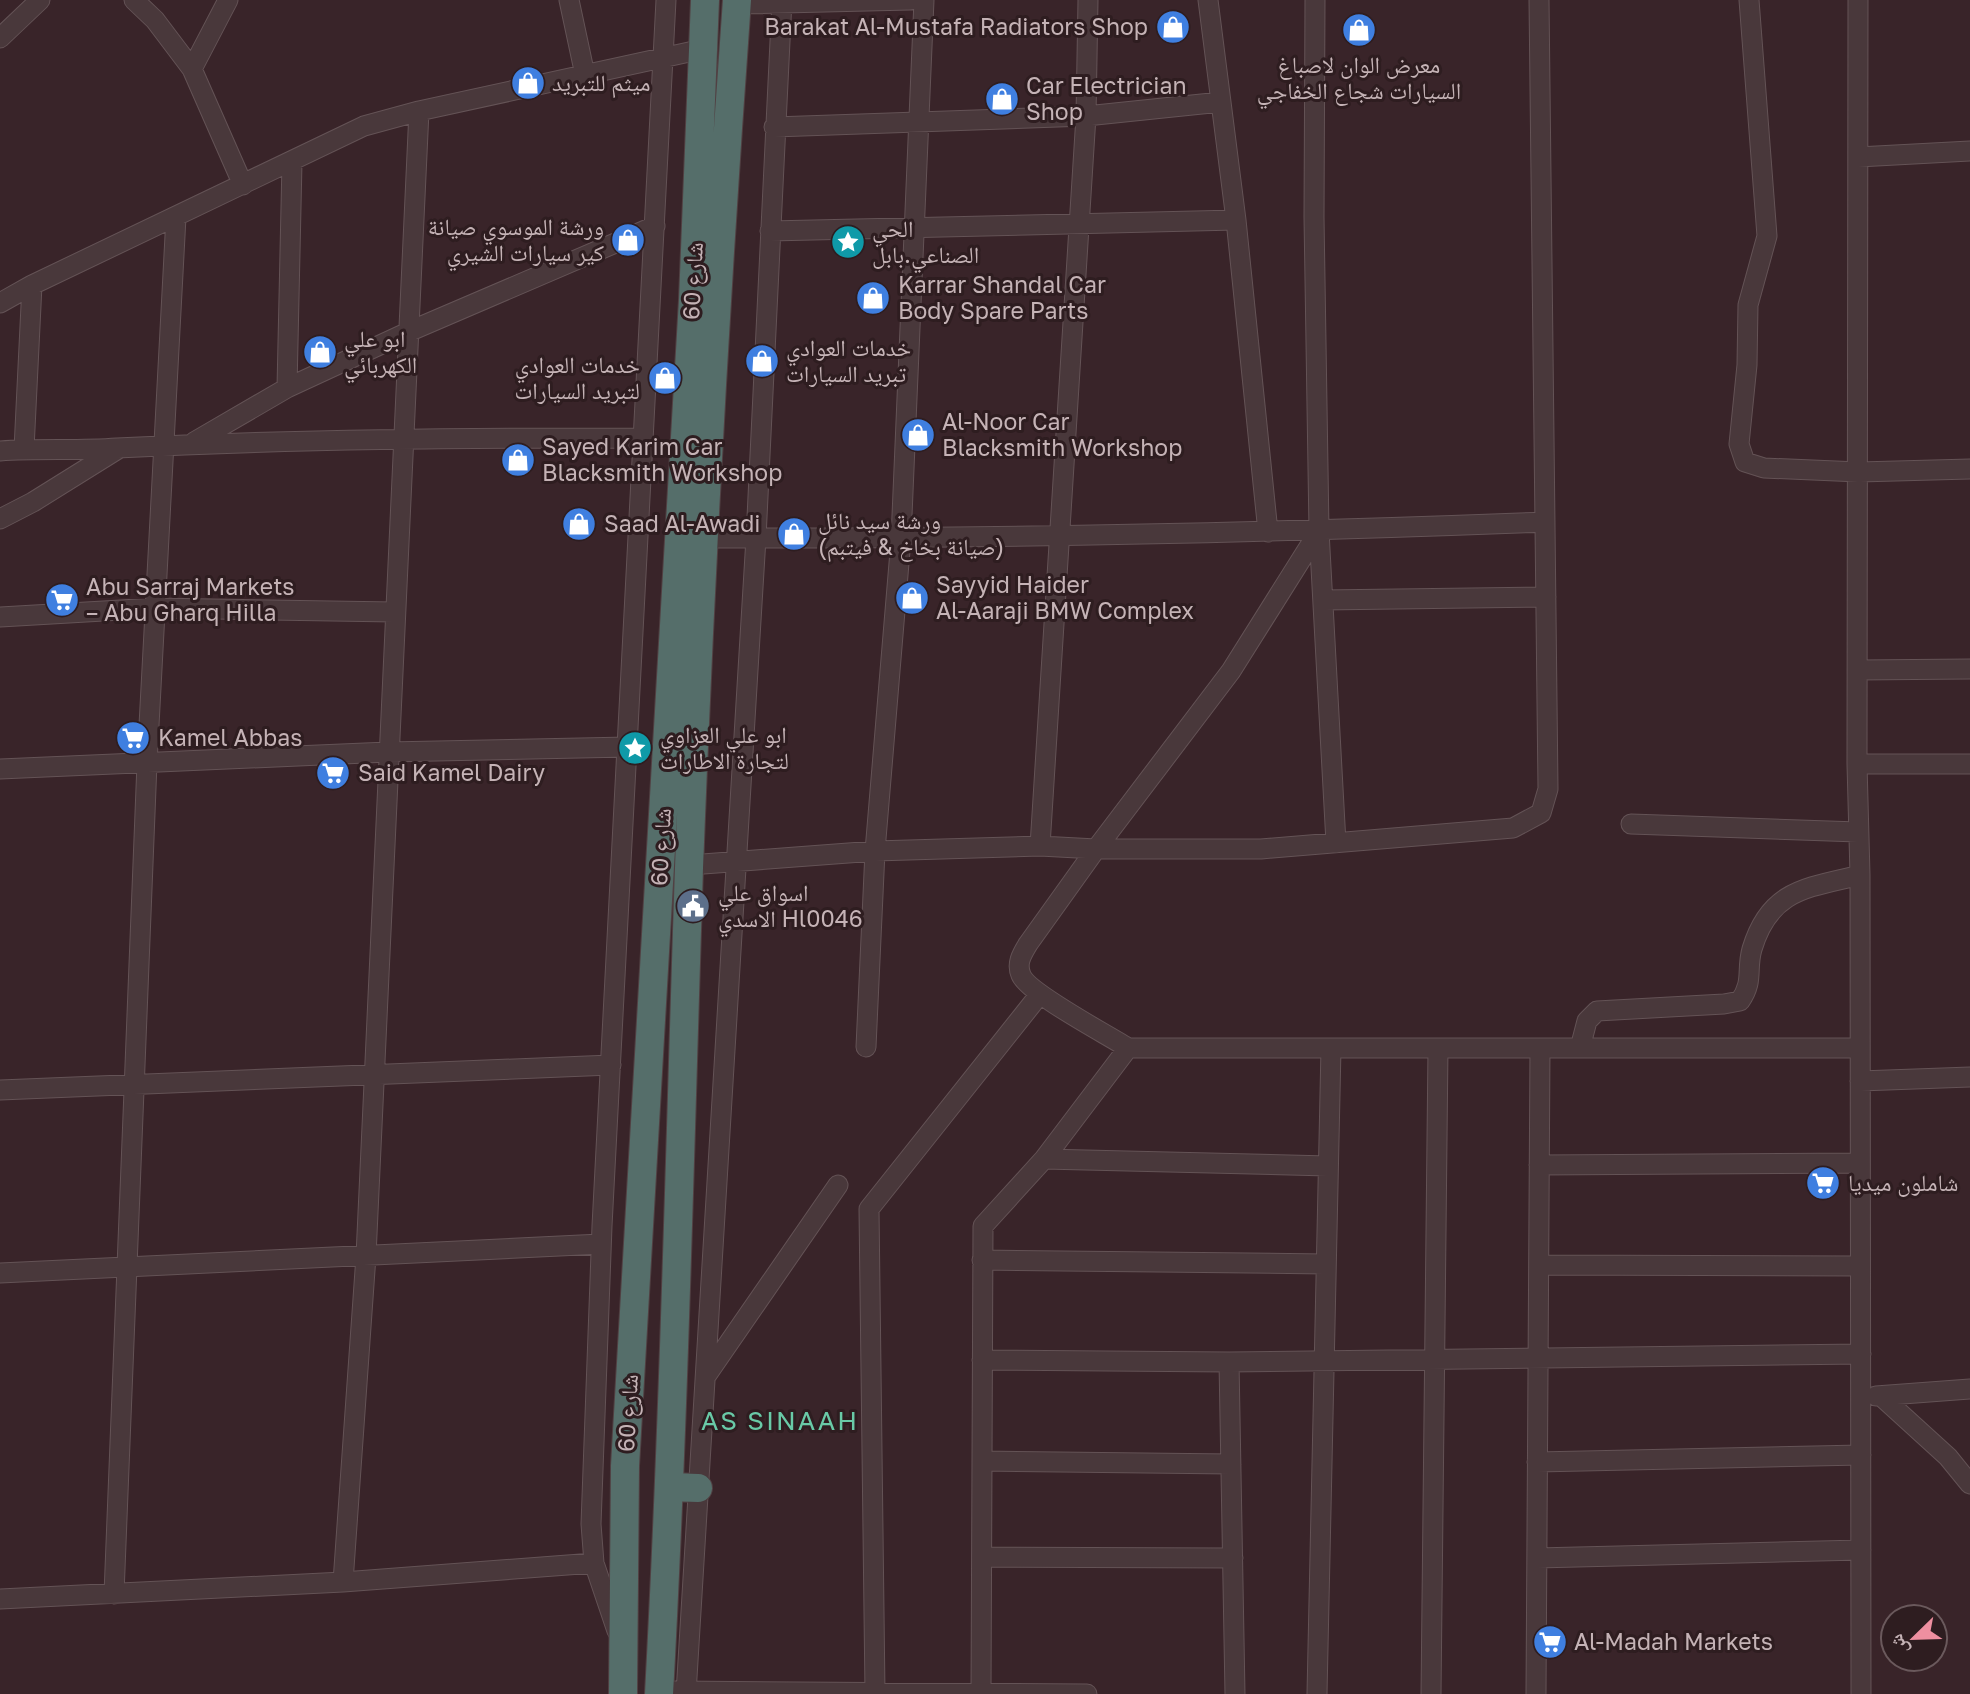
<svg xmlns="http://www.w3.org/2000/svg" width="1970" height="1694" font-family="'Golos Text','Noto Naskh Arabic',sans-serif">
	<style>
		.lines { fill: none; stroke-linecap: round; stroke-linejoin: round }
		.minor-casing { stroke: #645356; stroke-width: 21 }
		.highway-casing { stroke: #514043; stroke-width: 30 }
		.minor { stroke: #49383b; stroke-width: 19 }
		.highway { stroke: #556e6a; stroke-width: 28 }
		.labels { text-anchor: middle; stroke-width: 6; stroke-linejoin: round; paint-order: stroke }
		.poi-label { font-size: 23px; fill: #c5b3b6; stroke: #2e1d20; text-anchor: start }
		.street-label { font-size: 23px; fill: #c5b3b6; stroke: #2e1d20 }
		.quarter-label { font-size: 26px; letter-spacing: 2px; fill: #69caa7; stroke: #2e1d20 }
	</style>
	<rect width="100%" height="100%" fill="#392429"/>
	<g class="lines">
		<g class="minor-casing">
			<path id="minor" d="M134,0L155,20L192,69L243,185
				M569,0L585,75
				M1208,0L1236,220L1268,532
				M1315,0L1314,217L1319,531L1231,671L1096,849L1028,944C1022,954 1016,963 1021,975C1028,993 1108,1035 1128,1048H1860
				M1749,0L1767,236L1748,305L1747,365L1739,444L1745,462L1764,468L1859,472L1970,469
				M1858,0L1857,764L1860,875L1861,1694
				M737,4L910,0
				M0,38L40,0
				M192,69L228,0
				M774,127L1086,116L1221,102
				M1858,157L1970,151
				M770,231L1236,220
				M0,303L32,285L364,126L419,111L703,49
				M287,388L292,162
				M194,442L287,388L408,332L655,226
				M24,449L32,285
				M0,451C39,448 78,451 117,448C293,439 468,438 644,438
				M0,519L33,502L118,449
				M1319,531L1336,843
				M703,538C984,539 1264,533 1545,522
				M1323,600L1546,597
				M0,617L155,608L394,612
				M1858,670L1970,669
				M1857,764H1970
				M0,769L388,752L628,747
				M1631,824L1858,832
				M1040,846L1086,116L1088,0
				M690,865L875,851L1040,846L1096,849H1261L1513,828L1541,813L1548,789L1539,0
				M866,1047L875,851L901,539L924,0
				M1580,1048L1587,1021L1597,1011L1724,1004L1740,1001C1754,981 1746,970 1752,949C1770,889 1807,888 1860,875
				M1860,1081L1970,1077
				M0,1090L611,1065
				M1044,1159L1328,1166
				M1539,1165L1860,1163
				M982,1260L1326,1264
				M1539,1265L1860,1266
				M0,1273L601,1244
				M982,1360L1229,1362L1861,1354
				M1229,1362L1235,1694
				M706,1376L838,1185
				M1876,1396L1970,1389
				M1881,1396L1948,1457L1970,1484
				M982,1461L1231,1464
				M1537,1462L1861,1455
				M982,1557L1233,1558
				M1537,1558L1861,1550
				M343,1582L366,1256L419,111
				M114,1594L147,763L176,217
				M0,1599L343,1582L594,1563
				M617,1631L594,1563L591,1524L602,1226L666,0
				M675,1691L1087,1694
				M875,1693L869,1209L1040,994
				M981,1693L983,1226L1044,1159L1128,1048
				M686,1694L756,538L782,0
				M1317,1694L1331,1048
				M1431,1694L1438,1048
				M1536,1694L1540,1048"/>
		</g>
		<g class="highway-casing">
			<path id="highway" d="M670,1487L698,1488
				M623,1694L625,1466L693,300L705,0
				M659,1694C674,1419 680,1143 689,868C700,578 716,289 737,0"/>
		</g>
		<use href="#minor" class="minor"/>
		<use href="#highway" class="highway"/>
	</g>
	<defs>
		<g id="shop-disc" transform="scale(1.75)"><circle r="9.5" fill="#3f7fe0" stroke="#2e1d20"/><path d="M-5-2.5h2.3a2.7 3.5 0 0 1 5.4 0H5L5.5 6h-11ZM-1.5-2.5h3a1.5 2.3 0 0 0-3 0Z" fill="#fff"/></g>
		<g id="sight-disc" transform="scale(1.75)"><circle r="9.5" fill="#0f9aa8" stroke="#2e1d20"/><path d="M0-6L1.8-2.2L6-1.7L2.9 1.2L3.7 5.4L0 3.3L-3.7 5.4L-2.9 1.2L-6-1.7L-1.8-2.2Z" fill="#fff"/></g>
		<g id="supermarket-disc" transform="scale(1.75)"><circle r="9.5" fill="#3f7fe0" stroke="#2e1d20"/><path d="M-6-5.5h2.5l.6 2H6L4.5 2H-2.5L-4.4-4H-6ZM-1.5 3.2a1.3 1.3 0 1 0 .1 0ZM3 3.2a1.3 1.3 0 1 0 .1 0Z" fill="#fff"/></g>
		<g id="civic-disc" transform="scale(1.75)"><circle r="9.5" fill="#5c6f8a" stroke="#2e1d20"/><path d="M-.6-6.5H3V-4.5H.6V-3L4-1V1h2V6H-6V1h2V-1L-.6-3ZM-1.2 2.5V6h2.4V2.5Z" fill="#fff"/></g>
	</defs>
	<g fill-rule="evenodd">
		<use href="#shop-disc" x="1173" y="27"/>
		<use href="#shop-disc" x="1359" y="30"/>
		<use href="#shop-disc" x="528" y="83"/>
		<use href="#shop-disc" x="1002" y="99"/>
		<use href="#shop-disc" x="628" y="240"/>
		<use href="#sight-disc" x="848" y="242"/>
		<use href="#shop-disc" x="873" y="298"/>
		<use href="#shop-disc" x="320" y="352"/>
		<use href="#shop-disc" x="762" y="361"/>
		<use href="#shop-disc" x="665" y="378"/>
		<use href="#shop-disc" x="918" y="435"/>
		<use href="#shop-disc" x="518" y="460"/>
		<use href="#shop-disc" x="579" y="524"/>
		<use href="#shop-disc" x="794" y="534"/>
		<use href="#shop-disc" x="912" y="598"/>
		<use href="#supermarket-disc" x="62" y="600"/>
		<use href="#supermarket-disc" x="133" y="738"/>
		<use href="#sight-disc" x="635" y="748"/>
		<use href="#supermarket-disc" x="333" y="773"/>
		<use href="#civic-disc" x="693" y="906"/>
		<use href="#supermarket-disc" x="1823" y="1183"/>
		<use href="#supermarket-disc" x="1550" y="1642"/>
	</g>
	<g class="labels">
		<g class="poi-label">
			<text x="1148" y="35" text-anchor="end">Barakat Al-Mustafa Radiators Shop</text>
			<text x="1359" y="73" text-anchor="middle">معرض الوان لاصباغ<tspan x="1359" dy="26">السيارات شجاع الخفاجي</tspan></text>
			<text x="552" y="91">ميثم للتبريد</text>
			<text x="1026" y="94">Car Electrician<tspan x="1026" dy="26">Shop</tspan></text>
			<text x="604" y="235" text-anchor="end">ورشة الموسوي صيانة<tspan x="604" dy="26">كير سيارات الشيري</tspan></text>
			<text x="872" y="237">الحي<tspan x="872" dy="26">الصناعي.بابل</tspan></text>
			<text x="898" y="293">Karrar Shandal Car<tspan x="898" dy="26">Body Spare Parts</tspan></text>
			<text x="344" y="347">ابو علي<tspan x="344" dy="26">الكهربائي</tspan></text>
			<text x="786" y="356">خدمات العوادي<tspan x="786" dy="26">تبريد السيارات</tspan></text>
			<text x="640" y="373" text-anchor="end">خدمات العوادي<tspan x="640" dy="26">لتبريد السيارات</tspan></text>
			<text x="942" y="430">Al-Noor Car<tspan x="942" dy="26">Blacksmith Workshop</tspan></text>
			<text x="542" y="455">Sayed Karim Car<tspan x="542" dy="26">Blacksmith Workshop</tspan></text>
			<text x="818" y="529">ورشة سيد نائل<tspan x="818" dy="26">(صيانة بخاخ &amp; فيتبم)</tspan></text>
			<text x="604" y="532">Saad Al-Awadi</text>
			<text x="936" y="593">Sayyid Haider<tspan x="936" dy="26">Al-Aaraji BMW Complex</tspan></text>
			<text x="86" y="595">Abu Sarraj Markets<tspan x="86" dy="26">– Abu Gharq Hilla</tspan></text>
			<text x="660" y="743">ابو علي العزاوي<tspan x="660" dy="26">لتجارة الاطارات</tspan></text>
			<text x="158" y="746">Kamel Abbas</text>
			<text x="358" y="781">Said Kamel Dairy</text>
			<text x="718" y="901">اسواق علي<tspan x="718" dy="26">الاسدي Hl0046</tspan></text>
			<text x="1848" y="1191">شاملون ميديا</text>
			<text x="1574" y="1650">Al-Madah Markets</text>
		</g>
		<g class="street-label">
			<text transform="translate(693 281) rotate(-87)" y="8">شارع 60</text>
			<text transform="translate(661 847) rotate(-87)" y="8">شارع 60</text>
			<text transform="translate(628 1413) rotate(-87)" y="8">شارع 60</text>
		</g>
		<g class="quarter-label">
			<text x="780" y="1430">AS SINAAH</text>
		</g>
	</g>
	<g transform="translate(1914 1638) rotate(247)"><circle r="33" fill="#2e1d20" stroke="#6a595c" stroke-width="2"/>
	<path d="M0-5L12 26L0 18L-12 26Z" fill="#ee8fa0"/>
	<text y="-10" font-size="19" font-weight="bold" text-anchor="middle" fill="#c5b3b6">ش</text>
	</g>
</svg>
